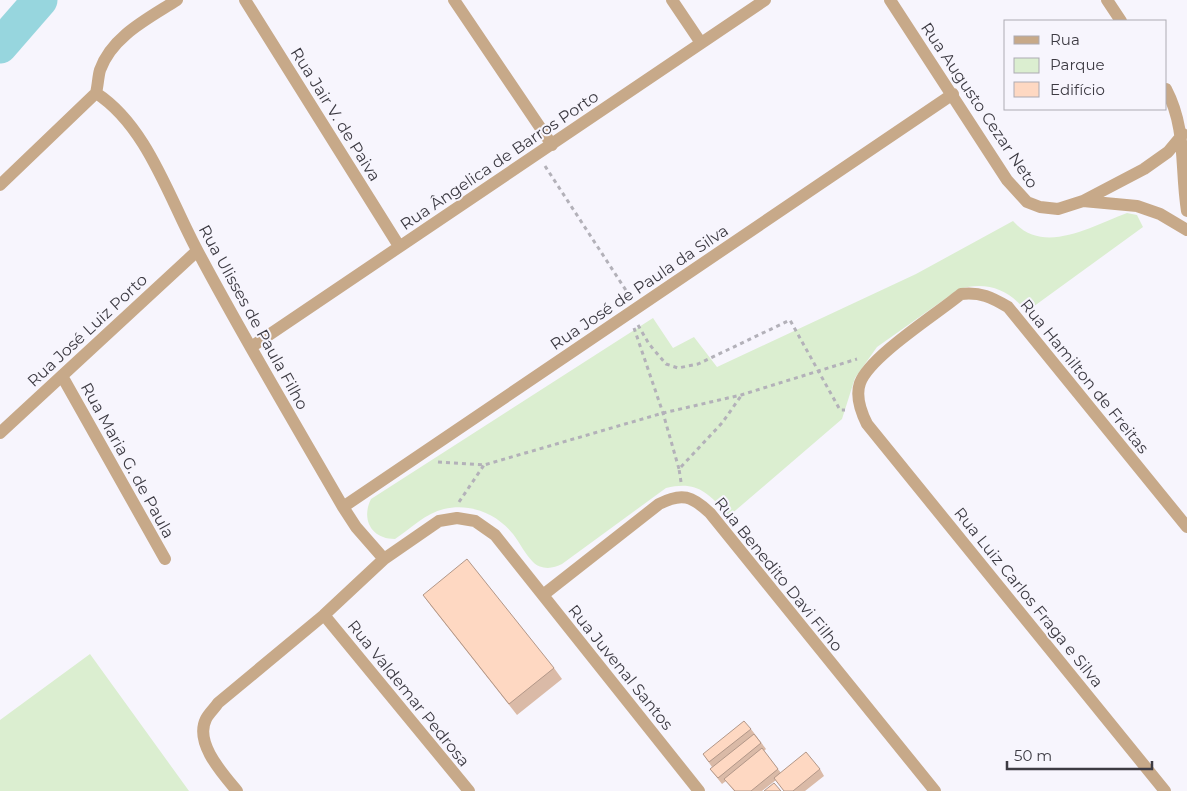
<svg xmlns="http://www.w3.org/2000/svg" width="1187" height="791" font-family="Montserrat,sans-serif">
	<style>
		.green { fill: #dbeed0 }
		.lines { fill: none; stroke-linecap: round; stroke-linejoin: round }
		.river { stroke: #97d6de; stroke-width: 35 }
		.path { stroke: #b3b1b9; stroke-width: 3; stroke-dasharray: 4 4; stroke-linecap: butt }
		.minor { stroke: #c7a989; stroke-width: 12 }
		.wall { fill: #dabaa7 }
		.building { fill: #fed8c2; stroke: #b29788 }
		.labels { text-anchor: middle; stroke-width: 4; stroke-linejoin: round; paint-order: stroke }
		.street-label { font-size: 16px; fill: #3d3b43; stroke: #f7f5fd }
	</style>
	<rect width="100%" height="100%" fill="#f7f5fd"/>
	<path class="green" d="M1127,213L1137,215L1143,227L1026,312C1010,289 986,281 959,289L877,347L855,378L842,419L729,516C709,494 698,480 666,488L562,564C553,569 541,570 533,562C525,554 520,543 513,534C496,513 470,503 444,509C426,513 410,529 395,539C371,539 361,519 371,499L653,318L673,348L694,337L717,367L916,274L1013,221C1044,256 1091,226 1127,213Z
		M90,654L189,791H0V720Z"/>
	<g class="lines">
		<path class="river" d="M0,46L40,0"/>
		<path class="path" d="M545,166L629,295
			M638,325L649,344L666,364L678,368L698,364L790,320L840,410H845
			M634,328L663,413L679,469
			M438,462L484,465L663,413L741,395L857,359
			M681,482L679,469L722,423L741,396
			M459,502L484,465"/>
		<path class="minor" d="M245,0L399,246
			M454,0L552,145
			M672,0L701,43
			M890,0L1007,180L1027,202L1040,207L1058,209L1083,201L1144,169L1168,152L1183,134
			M1107,0L1121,21
			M1166,89C1187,129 1180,167 1187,211
			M96,93C147,126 169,198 197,250C243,337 294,422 343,507L356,527L384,559
			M96,93C98,85 98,77 100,70C112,36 149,18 177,0
			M0,185L96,93
			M1083,201L1137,206L1160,214L1187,230
			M251,347L765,0
			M62,376L165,559
			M0,433L197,251
			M343,507L953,94
			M543,595L659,504C682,492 692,496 710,513L935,791
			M324,615L469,791
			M237,791C223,774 194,743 206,719C209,713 215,708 218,703L324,615L384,559L439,521L457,518L475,521L495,535L699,791
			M1165,791L867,424C861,412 855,397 860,383C870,356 937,314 961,294C981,292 991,297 1008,307L1187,527"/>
	</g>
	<path class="wall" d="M423,595L554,668L562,679L517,715L431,606Z
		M751,729L766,749L764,751L781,773L820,769L824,776L805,791H784L776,780L762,791H734L726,781L722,784L710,769L712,767L703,754Z"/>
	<path class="building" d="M467,559L554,668L509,704L423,595Z
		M744,721L751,729L709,762L703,754Z
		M754,734L761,743L718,778L710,769Z
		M762,748L778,769L751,791H735L724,779Z
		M806,752L820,769L793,791H784L774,778Z
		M774,783L781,791H764Z"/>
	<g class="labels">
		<g class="street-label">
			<text transform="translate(980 105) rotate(56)" y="6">Rua Augusto Cezar Neto</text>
			<text transform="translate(336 114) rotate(58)" y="6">Rua Jair V. de Paiva</text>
			<text transform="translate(499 160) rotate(-34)" y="6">Rua Ângelica de Barros Porto</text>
			<text transform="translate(639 287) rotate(-34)" y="6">Rua José de Paula da Silva</text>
			<text transform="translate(254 317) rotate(61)" y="6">Rua Ulisses de Paula Filho</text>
			<text transform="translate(87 330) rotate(-43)" y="6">Rua José Luiz Porto</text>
			<text transform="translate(1085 376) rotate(51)" y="6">Rua Hamilton de Freitas</text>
			<text transform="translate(128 460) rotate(61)" y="6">Rua Maria G. de Paula</text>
			<text transform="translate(779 574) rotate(51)" y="6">Rua Benedito Davi Filho</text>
			<text transform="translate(1029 597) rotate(51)" y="6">Rua Luiz Carlos Fraga e Silva</text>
			<text transform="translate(621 667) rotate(51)" y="6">Rua Juvenal Santos</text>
			<text transform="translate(409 693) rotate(51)" y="6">Rua Valdemar Pedrosa</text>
		</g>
	</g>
	<rect x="1004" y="20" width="162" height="90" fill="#f7f5fd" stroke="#adabb3"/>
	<rect x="1014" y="36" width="25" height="8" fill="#c7a989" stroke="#adabb3"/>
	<text x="1050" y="45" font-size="15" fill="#3d3b43">Rua</text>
	<rect x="1014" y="58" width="25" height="15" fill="#dbeed0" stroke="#adabb3"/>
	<text x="1050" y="70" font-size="15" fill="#3d3b43">Parque</text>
	<rect x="1014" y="82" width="25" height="15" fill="#fed8c2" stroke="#adabb3"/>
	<text x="1050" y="95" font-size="15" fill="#3d3b43">Edifício</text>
	<path d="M1007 761v8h145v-8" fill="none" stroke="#3d3b43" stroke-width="2.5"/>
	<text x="1014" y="761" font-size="15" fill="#3d3b43" stroke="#f7f5fd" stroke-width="4" paint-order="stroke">50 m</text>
</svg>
